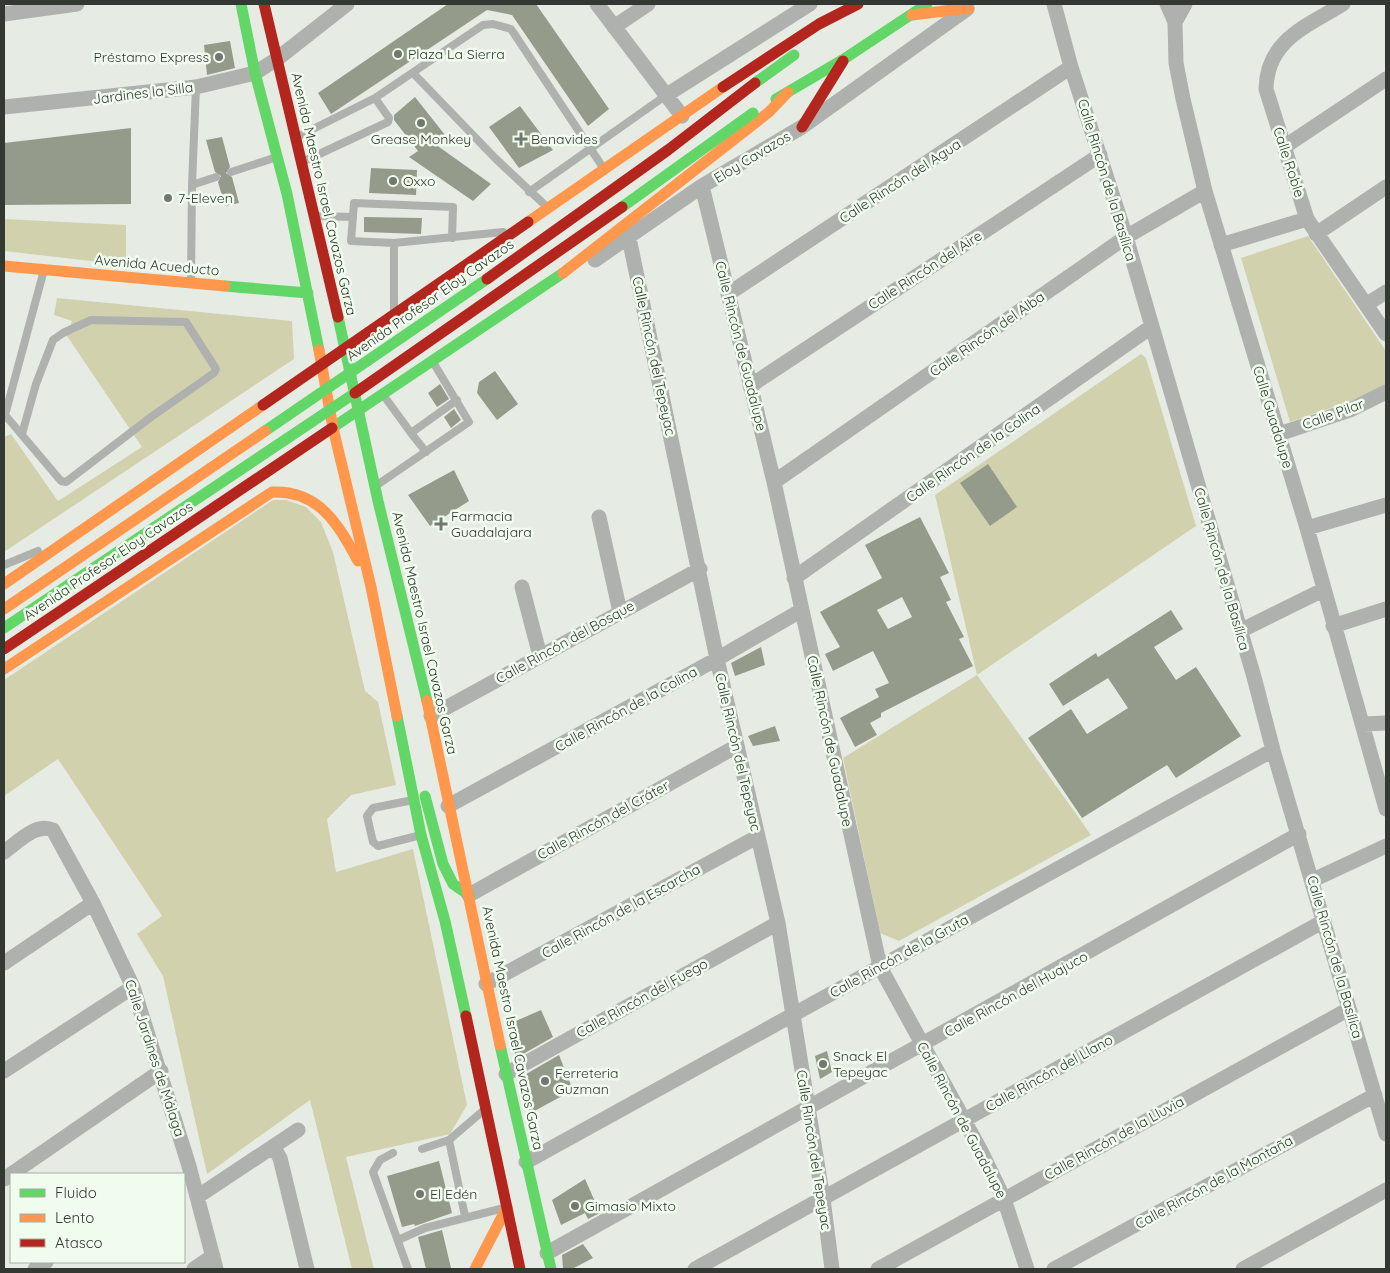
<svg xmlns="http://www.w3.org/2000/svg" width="1390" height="1273" font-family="Quicksand,sans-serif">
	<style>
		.green { fill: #d2d1ae }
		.building { fill: #959b8b; fill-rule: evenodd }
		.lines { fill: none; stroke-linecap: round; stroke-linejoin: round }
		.lane { stroke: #afb1ae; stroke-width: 8 }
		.street { stroke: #afb1ae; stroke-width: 15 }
		.fast { stroke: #63d668; stroke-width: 11 }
		.slow { stroke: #ff974d; stroke-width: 11 }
		.jam { stroke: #b3261e; stroke-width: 11 }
		.fast-bridge { stroke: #63d668; stroke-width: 11 }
		.slow-bridge { stroke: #ff974d; stroke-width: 11 }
		.jam-bridge { stroke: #b3261e; stroke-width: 11 }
		.poi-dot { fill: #727770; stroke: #f0fdee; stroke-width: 2 }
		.labels { text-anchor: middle; stroke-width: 5; stroke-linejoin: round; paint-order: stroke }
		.poi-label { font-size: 14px; fill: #333832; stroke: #f0fdee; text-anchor: start }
		.street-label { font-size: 14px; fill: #333832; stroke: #f0fdee }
	</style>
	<rect width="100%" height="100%" fill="#e6ece4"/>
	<path class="green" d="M4,219L126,225V265L4,251Z
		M1308,236L1386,351V387L1374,393L1290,422L1241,258Z
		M57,298L292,321L294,359L4,552V437L11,434L58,501L142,447L67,336L72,321L54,315Z
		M1141,354L1146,358L1196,526L977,675L1091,835L899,941L880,933L843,758L977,675L935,495Z
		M273,500H286L306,507L321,522L333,552L365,691L378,702L396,785L351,795L327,819L336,872L413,849L467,1105L450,1134L346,1157L374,1269H352L310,1100L207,1174L163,976L137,934L162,916L58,759L4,796V680Z"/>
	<path class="building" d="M448,4H536L609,109L588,126L512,15L487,10L331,114L318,93Z
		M230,41L235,68L207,75L204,45Z
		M415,97L445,135L435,144L491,184L473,201L409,157L418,151L394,120V115Z
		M520,106L553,150L519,168L489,127Z
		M131,128V204L4,205V143Z
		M222,137L230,167L226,173L232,177L239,203L225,206L218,182L221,176L215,172L206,140Z
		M371,168L417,170L416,195L369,193Z
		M364,217L422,218L421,234L364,232Z
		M495,371L518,404L497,420L477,393L479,382Z
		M440,384L449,399L437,407L428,393Z
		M454,409L461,420L451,428L444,417Z
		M988,464L1017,507L990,526L960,483Z
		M454,470L469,501L430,526L408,495Z
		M920,517L949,573L940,577L951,600L946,602L964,637L959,639L973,666L881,713V717L870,723L877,735L855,747L840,718L879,697L875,689L889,683L873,651L833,671L825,654L840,647L820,612L882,578L865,545ZM902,597L912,617L888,629L877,610Z
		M1171,610L1183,629L1154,647L1176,680L1196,667L1241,736L1176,778L1167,765L1082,818L1028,738L1071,709L1087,734L1128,708L1108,678L1063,706L1049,684L1096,653L1098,657Z
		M761,647L765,665L735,676L731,663Z
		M775,726L780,741L753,746L748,736Z
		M541,1010L553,1037L516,1058L509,1024Z
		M827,1051L832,1072L820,1079L815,1056Z
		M559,1055L573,1090L529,1114L521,1077Z
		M439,1161L452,1213L415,1226L414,1224L402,1227L387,1176Z
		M585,1179L600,1213L588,1219L585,1213L561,1225L552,1200Z
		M442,1230L451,1268L426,1269L418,1237Z
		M583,1244L593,1258L572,1269H563L562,1255Z"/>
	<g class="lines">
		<path class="lane" d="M413,73L495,158L547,207
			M297,137L375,98L483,25L493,24L511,29L604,169
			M302,162L388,122L389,118L375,98
			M231,172L277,157
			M192,185L216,177
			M529,192L665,96
			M315,216L353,217
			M394,243L351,241L354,203L453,207L452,238
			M191,282L192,185L196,87
			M394,313V243L503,232
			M384,396L411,433L457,400
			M5,415L61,481L66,482L151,417L214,373L216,369L186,322L91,320L63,333L53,340L36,384L22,434
			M5,415L44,270
			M411,433L426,452
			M377,485L469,422L433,362
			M4,565L38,551
			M413,800L373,808L367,816L373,842L378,846L421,835
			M449,1140L465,1216
			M422,1149L449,1140L484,1110
			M393,1153L380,1160L373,1172L408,1269
			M398,1240L425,1228L504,1208"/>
		<path class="street" d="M597,4L682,116
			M1054,4L1071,67L1126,237L1254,677L1273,750L1386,1134
			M1167,4L1175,22L1176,63L1183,99L1205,191L1307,528L1386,809
			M1343,4C1306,27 1267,40 1266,89L1307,219L1386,334
			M4,14L77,4
			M1175,22L1185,4
			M614,27L648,4
			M665,96L810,4
			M4,107L196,87L255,73L277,59L347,4
			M1284,147L1386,79
			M702,186L774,482L880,967L981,1151L1004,1199L1027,1269
			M1316,234L1386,187
			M629,238L717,659L778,923L823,1199L832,1269
			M1221,245L1307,219
			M595,260L702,186L802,127L967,9
			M728,294L1071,67
			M1367,304L1386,292
			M750,386L1100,155
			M1279,434L1350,410L1386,392
			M774,482L1126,237L1205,191
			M599,517L620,612
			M1307,528L1386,505
			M794,578L1151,327
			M522,587L540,656
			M1333,626L1386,609
			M1240,631L1323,590
			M431,716L700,569
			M1363,724L1386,723
			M448,806L717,659L802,610
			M4,852C17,843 36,822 53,830L93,903L133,987L189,1166L216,1269
			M1313,880L1386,846
			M469,895L737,746
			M4,963L93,903
			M486,984L757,837
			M4,1071L133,987
			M506,1074L778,923
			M274,1148L280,1158L307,1269
			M526,1162L1273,750
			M4,1179L161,1071
			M197,1197L298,1130
			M547,1253L1299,834
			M35,1269L46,1262
			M194,1269L213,1256
			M695,1269L1324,921
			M878,1269L1349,1009
			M1054,1269L1375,1095
			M1243,1269L1386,1190"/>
		<path class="fast" d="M241,4L255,73L287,194L319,350
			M755,83L794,55
			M776,99L844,59L927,4
			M225,286L308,293
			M338,317L378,501L427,701
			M332,428L563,273
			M397,716L421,835L445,921L466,1016
			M425,796L443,864L453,884L469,895
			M500,1045L551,1269"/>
		<path class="slow" d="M912,15L969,8
			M528,222L723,87
			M4,266L225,286
			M563,273L769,112L788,92
			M319,350L333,428L371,587L397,716
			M4,584L263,405
			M4,669L272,492C319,490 338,524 358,561
			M427,701L500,1045
			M475,1269L507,1207"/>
		<path class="jam" d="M264,4L338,317
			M723,87L819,24L858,4
			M802,127L843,61
			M263,405L528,222
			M4,649L332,428
			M466,1016L520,1269"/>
		<path class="fast-bridge" d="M622,207L753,113
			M265,431L487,279
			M4,628L355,393"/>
		<path class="slow-bridge" d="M4,609L265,431"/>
		<path class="jam-bridge" d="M487,279L668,150L755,83
			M355,393L622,207"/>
	</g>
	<g class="poi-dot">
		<circle cx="398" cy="54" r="5"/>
		<circle cx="219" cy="57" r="5"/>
		<circle cx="421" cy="123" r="5"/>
		<path d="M518.5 131.5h5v5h5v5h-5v5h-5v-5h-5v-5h5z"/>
		<circle cx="393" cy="181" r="5"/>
		<circle cx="168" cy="198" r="5"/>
		<path d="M438.5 516.5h5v5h5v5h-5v5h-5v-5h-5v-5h5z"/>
		<circle cx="823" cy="1064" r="5"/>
		<circle cx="545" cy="1081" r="5"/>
		<circle cx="420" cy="1194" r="5"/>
		<circle cx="575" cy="1206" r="5"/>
	</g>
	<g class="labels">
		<g class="poi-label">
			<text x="408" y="59">Plaza La Sierra</text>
			<text x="209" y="62" text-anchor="end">Préstamo Express</text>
			<text x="421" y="144" text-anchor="middle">Grease Monkey</text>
			<text x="531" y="144">Benavides</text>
			<text x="403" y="186">Oxxo</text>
			<text x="178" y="203">7-Eleven</text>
			<text x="451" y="521">Farmacia<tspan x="451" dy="16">Guadalajara</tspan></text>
			<text x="833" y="1061">Snack El<tspan x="833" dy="16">Tepeyac</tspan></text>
			<text x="555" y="1078">Ferreteria<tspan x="555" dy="16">Guzman</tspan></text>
			<text x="430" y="1199">El Edén</text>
			<text x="585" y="1211">Gimasio Mixto</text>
		</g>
		<g class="street-label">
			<text transform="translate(143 93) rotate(-7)" y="5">Jardines la Silla</text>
			<text transform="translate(752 157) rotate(-31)" y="5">Eloy Cavazos</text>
			<text transform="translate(1289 162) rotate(72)" y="5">Calle Roble</text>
			<text transform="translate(1107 180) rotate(73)" y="5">Calle Rincón de la Basílica</text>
			<text transform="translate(900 181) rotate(-33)" y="5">Calle Rincón del Agua</text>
			<text transform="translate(324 194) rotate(77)" y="5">Avenida Maestro Israel Cavazos Garza</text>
			<text transform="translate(157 265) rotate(5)" y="5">Avenida Acueducto</text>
			<text transform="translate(925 270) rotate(-33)" y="5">Calle Rincón del Aire</text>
			<text transform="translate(430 300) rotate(-35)" y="5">Avenida Profesor Eloy Cavazos</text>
			<text transform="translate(987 334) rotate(-35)" y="5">Calle Rincón del Alba</text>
			<text transform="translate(741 346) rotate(76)" y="5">Calle Rincón de Guadalupe</text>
			<text transform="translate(654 356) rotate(78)" y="5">Calle Rincón del Tepeyac</text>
			<text transform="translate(1333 414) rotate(-20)" y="5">Calle Pilar</text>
			<text transform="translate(1273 417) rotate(73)" y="5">Calle Guadalupe</text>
			<text transform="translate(973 453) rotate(-35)" y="5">Calle Rincón de la Colina</text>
			<text transform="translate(108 561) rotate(-34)" y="5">Avenida Profesor Eloy Cavazos</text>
			<text transform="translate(1222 569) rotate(74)" y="5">Calle Rincón de la Basílica</text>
			<text transform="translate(425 633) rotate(77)" y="5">Avenida Maestro Israel Cavazos Garza</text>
			<text transform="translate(565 642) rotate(-29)" y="5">Calle Rincón del Bosque</text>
			<text transform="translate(626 709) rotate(-29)" y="5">Calle Rincón de la Colina</text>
			<text transform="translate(830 741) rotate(78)" y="5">Calle Rincón de Guadalupe</text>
			<text transform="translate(738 752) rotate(77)" y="5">Calle Rincón del Tepeyac</text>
			<text transform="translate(603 820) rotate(-29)" y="5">Calle Rincón del Cráter</text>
			<text transform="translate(621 911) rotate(-29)" y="5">Calle Rincón de la Escarcha</text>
			<text transform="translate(899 956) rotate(-29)" y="5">Calle Rincón de la Gruta</text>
			<text transform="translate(1335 957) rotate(74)" y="5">Calle Rincón de la Basílica</text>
			<text transform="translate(1016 994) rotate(-29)" y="5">Calle Rincón del Huajuco</text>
			<text transform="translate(642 998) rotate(-29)" y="5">Calle Rincón del Fuego</text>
			<text transform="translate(513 1028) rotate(78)" y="5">Avenida Maestro Israel Cavazos Garza</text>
			<text transform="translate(155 1058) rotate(72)" y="5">Calle Jardines de Málaga</text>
			<text transform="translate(1049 1073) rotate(-29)" y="5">Calle Rincón del Llano</text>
			<text transform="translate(962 1120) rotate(62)" y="5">Calle Rincón de Guadalupe</text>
			<text transform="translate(1114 1138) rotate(-29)" y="5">Calle Rincón de la Lluvia</text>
			<text transform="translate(814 1150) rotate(81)" y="5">Calle Rincón del Tepeyac</text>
			<text transform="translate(1214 1182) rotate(-29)" y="5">Calle Rincón de la Montaña</text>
		</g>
	</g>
	<rect width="1390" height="1273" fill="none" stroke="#333832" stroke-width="10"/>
	<rect x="10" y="1173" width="175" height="90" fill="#f0fdee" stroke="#a4aea3"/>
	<rect x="20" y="1189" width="25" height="8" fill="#63d668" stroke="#a4aea3"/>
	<text x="55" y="1198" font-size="15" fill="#333832">Fluido</text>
	<rect x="20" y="1214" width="25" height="8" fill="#ff974d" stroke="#a4aea3"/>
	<text x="55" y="1223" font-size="15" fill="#333832">Lento</text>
	<rect x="20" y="1239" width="25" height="8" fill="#b3261e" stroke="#a4aea3"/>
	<text x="55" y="1248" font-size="15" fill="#333832">Atasco</text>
</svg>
